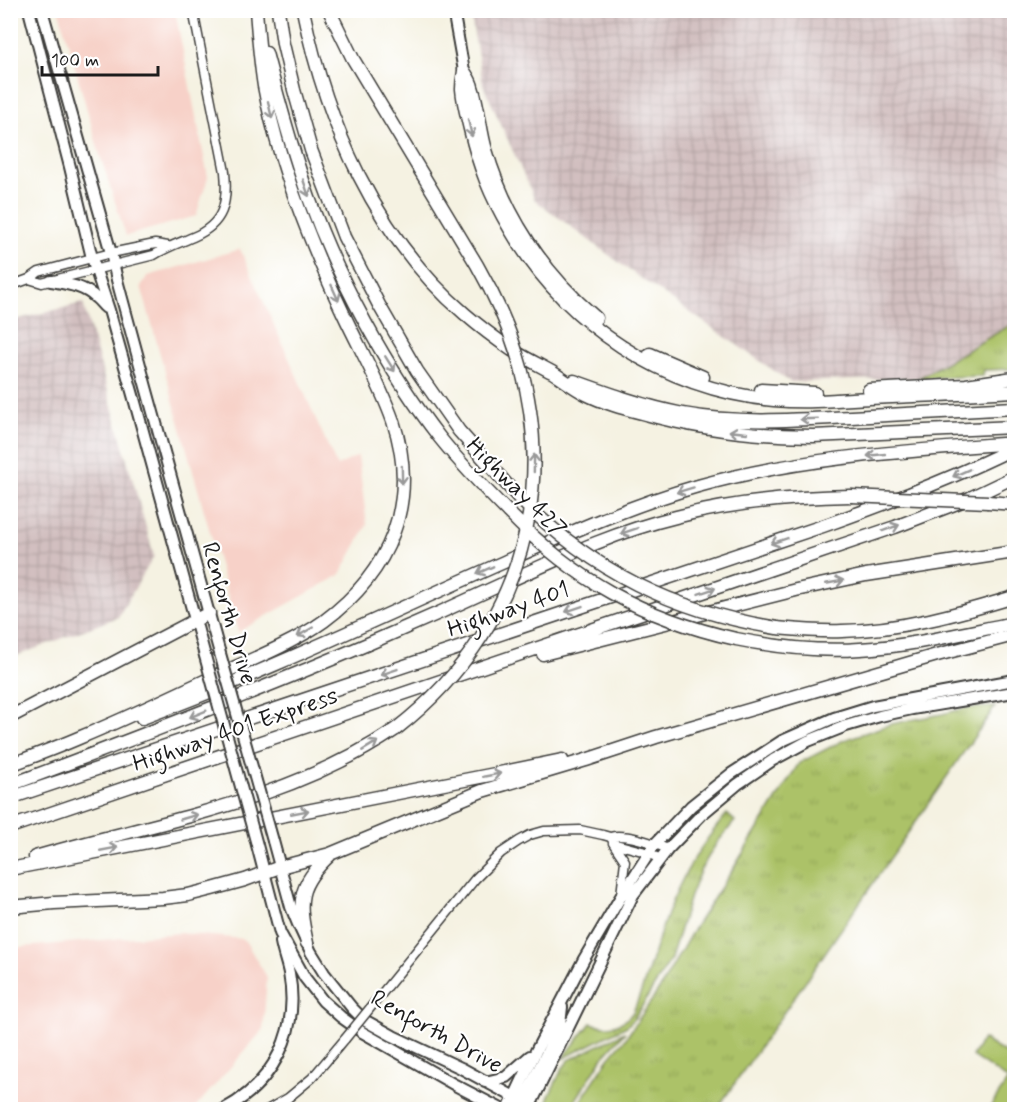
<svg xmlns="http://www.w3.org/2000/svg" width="1025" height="1120" font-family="Mynerve,sans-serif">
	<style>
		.built { fill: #f7d1c8 }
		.industrial { fill: url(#industrial-grid) }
		.grass { fill: url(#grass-tufts); stroke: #646f42; stroke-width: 1.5 }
		.green { fill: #acc267; stroke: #646f42; stroke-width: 1.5 }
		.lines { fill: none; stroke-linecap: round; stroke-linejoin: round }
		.minor-casing { stroke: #3d3c3a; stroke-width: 11 }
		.major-casing { stroke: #3d3c3a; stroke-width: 14 }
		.highway-casing { stroke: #3d3c3a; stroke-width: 15 }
		.minor { stroke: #fff; stroke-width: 8 }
		.major { stroke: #fff; stroke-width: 10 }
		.highway { stroke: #fff; stroke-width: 12 }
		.minor-bridge-casing { stroke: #3d3c3a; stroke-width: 11; stroke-linecap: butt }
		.major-bridge-casing { stroke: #3d3c3a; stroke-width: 14; stroke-linecap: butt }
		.highway-bridge-casing { stroke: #3d3c3a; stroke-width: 15; stroke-linecap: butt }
		.minor-bridge { stroke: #fff; stroke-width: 8 }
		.major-bridge { stroke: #fff; stroke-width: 10 }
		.highway-bridge { stroke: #fff; stroke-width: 12 }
		.oneway { stroke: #999 }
		.labels { text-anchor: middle; stroke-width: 4.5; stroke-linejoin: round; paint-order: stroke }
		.street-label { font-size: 24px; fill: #1c1c1c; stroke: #fff }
	</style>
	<defs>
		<pattern id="industrial-grid" width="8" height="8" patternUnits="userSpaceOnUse" patternTransform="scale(1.5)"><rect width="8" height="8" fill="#d2bfc0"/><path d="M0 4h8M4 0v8" fill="none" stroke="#b4a4a4"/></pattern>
		<pattern id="grass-tufts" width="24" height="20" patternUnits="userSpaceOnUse" patternTransform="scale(1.5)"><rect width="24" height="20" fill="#acc267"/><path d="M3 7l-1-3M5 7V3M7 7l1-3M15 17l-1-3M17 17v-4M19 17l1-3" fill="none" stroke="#93a659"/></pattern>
	</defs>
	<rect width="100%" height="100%" fill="#fff"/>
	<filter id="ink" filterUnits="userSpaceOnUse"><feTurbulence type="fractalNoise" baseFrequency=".0167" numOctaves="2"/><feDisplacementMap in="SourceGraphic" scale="12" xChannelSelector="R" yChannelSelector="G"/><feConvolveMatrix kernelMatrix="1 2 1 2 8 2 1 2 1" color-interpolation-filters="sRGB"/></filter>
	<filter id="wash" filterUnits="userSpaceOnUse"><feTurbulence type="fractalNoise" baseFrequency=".008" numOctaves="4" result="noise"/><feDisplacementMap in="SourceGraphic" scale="24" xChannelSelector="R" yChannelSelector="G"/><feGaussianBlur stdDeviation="1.35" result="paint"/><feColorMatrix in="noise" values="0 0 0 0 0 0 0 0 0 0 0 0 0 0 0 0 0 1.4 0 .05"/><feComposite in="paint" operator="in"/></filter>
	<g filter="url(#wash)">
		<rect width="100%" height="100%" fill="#f5f2e2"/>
		<path class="built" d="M59,11H175L208,177L196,216L126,236L99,152Z
			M240,249L337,466L358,456L367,525L340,575L238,632L141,286L148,276Z
			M180,933L244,939L267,977L263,1030L194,1109H11V948Z"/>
		<path class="industrial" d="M470,11H1014V323L919,378L790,382L629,270L535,200L483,85Z
			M83,303L154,556L118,617L11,658V321Z"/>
		<path class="grass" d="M1014,323V369L984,370L983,376L919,378Z
			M995,707L717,1109H575L609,1058L626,1038L660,988L693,930L733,869L799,763L844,740L891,724L942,714L966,708Z
			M727,814L735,821L716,844L701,869L690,896L671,959L634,1019L627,1026L562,1059L591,1023C607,1029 623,1026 633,1012C647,980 655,946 667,914C681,877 701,844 727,814Z
			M625,1032L603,1057L570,1109H564L556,1105V1104L548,1101V1098L562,1069L569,1060Z"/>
		<path class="green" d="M983,1039L1014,1059V1109H989L1008,1080L972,1056Z"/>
	</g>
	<g filter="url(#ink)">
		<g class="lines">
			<g class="minor-casing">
				<path id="minor" d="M29,279L42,283L154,255C167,247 179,243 193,237C224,224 228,203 225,172L193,10
					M10,286L29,279L39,272L111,253L155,244L168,246
					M610,837C625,833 653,843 668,849
					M613,843L625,861L621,895
					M375,1002L475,879L501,853L519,841L530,835L544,831L580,830L603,835L610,837L616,844L642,851L661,859
					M267,1110L288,1098L312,1078L345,1039"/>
			</g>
			<g class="major-casing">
				<path id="major" d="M29,10L70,167L92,258L109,310L133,395L205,656
					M42,10L111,253L117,280L146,387L219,650
					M453,10L464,71
					M51,281C67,284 84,286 96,298C100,301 102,305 106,308
					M273,841L291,907L298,924L311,952L324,973L352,1008L364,1020L393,1036L461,1068L538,1110
					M257,845L280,933L305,978L323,1001L341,1017L362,1032L455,1085L503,1110
					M485,1082L506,1077L530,1056
					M223,1110C274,1083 300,1031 289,973C287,963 283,953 281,942
					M508,1110L536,1051L584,959L620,898L655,844L691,806L731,774L782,741L834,718L873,706L1014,680
					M519,1110L560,1025L562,1007
					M528,1110L633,895L668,849L701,815L738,784L773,760L808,741L846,726L880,716L912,709L1014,692"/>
			</g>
			<g class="highway-casing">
				<path id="highway" d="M278,10L283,44L294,90L311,150L344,237L379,305L417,371L459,431L519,498
					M303,10C326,123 376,238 465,314C480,327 496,339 512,350C525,358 539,365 552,372C563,379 574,388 586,394C604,403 623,408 642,413C698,429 755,436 813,436L1014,427
					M329,10L353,59L477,265L491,291
					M266,53C279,102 292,150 309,198C338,279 387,370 440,438C461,464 484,488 508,512
					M464,71C463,76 462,83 462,89C463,102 467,116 470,129C479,167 490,195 510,229C566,325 663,389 774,400C806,403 838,400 869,398C918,396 966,394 1014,391
					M464,71C467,76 471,81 472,87C479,107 480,130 486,150C505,216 544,274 596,318
					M650,354L703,377
					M574,381C610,394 646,407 683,414C738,424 795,420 851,417C905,414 960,411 1014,408
					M761,390L815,393
					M869,390L966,385L1014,378
					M988,502L1014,504
					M777,628C799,630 820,632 842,631C901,630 958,614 1014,597
					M736,639C776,647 818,652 860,649C912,646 963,633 1014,623
					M543,654L796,590L866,575L1014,552
					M10,717L209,613
					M142,718C265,673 384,615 504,562C567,534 631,505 698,486C800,457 909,451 1014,443
					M10,765C34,756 58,747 81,737C125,719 168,698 211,678C246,662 292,644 324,621C390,572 420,502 393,421C380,384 361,351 344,315C331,288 319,260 308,232C289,185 273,135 264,86C260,61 258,36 256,10
					M10,785C131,740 251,694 370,643C417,623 464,602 511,580C564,556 618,531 676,517C734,502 792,497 851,496
					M10,798L823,526C888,503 952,479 1014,448
					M10,827L895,527L970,498L1014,477
					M35,857C158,821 287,803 396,729
					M10,869L495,774L562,760
					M10,907L54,903L163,898L188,895L212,889L245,880L280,867L330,854L482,791L586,760L656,737L937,655L1014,635
					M307,943C298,901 297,886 330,855"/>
			</g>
			<use href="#minor" class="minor"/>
			<use href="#major" class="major"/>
			<use href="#highway" class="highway"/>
			<g class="minor-bridge-casing">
				<path id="minor-bridge" d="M345,1039L375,1002"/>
			</g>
			<g class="major-bridge-casing">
				<path id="major-bridge" d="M219,650L273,841
					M205,656L257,845"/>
			</g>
			<g class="highway-bridge-casing">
				<path id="highway-bridge" d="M851,496L988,502
					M519,498C594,572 673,611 777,628
					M508,512C574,580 643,618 736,639
					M396,729C536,620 572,449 491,291"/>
			</g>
			<use href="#minor-bridge" class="minor-bridge"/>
			<use href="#major-bridge" class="major-bridge"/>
			<use href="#highway-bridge" class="highway-bridge"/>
		</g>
		<defs><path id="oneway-shaft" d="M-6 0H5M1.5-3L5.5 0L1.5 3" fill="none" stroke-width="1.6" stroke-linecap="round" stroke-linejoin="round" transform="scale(1.5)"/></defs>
		<g class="oneway">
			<use href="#oneway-shaft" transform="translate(270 110) rotate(77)"/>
			<use href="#oneway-shaft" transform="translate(470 128) rotate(77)"/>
			<use href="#oneway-shaft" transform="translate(306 188) rotate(71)"/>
			<use href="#oneway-shaft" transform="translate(335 293) rotate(66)"/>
			<use href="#oneway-shaft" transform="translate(390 364) rotate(58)"/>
			<use href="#oneway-shaft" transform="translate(809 419) rotate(178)"/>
			<use href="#oneway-shaft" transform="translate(738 432) rotate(-174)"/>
			<use href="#oneway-shaft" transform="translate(876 455) rotate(174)"/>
			<use href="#oneway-shaft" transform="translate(534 463) rotate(-89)"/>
			<use href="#oneway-shaft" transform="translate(961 473) rotate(156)"/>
			<use href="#oneway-shaft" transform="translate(402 475) rotate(89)"/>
			<use href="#oneway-shaft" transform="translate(685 490) rotate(163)"/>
			<use href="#oneway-shaft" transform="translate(891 528) rotate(-20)"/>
			<use href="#oneway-shaft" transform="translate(629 531) rotate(161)"/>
			<use href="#oneway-shaft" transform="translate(779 541) rotate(161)"/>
			<use href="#oneway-shaft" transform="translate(485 570) rotate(156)"/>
			<use href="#oneway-shaft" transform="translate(835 582) rotate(-11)"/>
			<use href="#oneway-shaft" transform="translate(707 591) rotate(-19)"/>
			<use href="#oneway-shaft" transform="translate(574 609) rotate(161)"/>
			<use href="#oneway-shaft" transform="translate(305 632) rotate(150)"/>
			<use href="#oneway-shaft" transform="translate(389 672) rotate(161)"/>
			<use href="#oneway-shaft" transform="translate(198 714) rotate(158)"/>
			<use href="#oneway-shaft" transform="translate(370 746) rotate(-31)"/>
			<use href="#oneway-shaft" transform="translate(492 775) rotate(-11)"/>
			<use href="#oneway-shaft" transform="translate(300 812) rotate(-11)"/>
			<use href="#oneway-shaft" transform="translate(189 817) rotate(-16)"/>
			<use href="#oneway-shaft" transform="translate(109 849) rotate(-11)"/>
		</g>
	</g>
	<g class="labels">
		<g class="street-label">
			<text transform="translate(517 487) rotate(45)" y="8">Highway 427</text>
			<text transform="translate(508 609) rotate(-19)" y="8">Highway 401</text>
			<text transform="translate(230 613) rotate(74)" y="8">Renforth Drive</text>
			<text transform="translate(235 729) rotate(-19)" y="8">Highway 401 Express</text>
			<text transform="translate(437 1031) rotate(29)" y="8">Renforth Drive</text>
		</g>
	</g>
	<rect width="1025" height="1120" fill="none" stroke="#fff" stroke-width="36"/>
	<path d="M42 66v9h116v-9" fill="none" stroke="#1c1c1c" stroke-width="3"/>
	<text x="51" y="66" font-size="18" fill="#1c1c1c" stroke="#ffffff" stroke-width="4.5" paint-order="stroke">100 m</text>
</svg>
